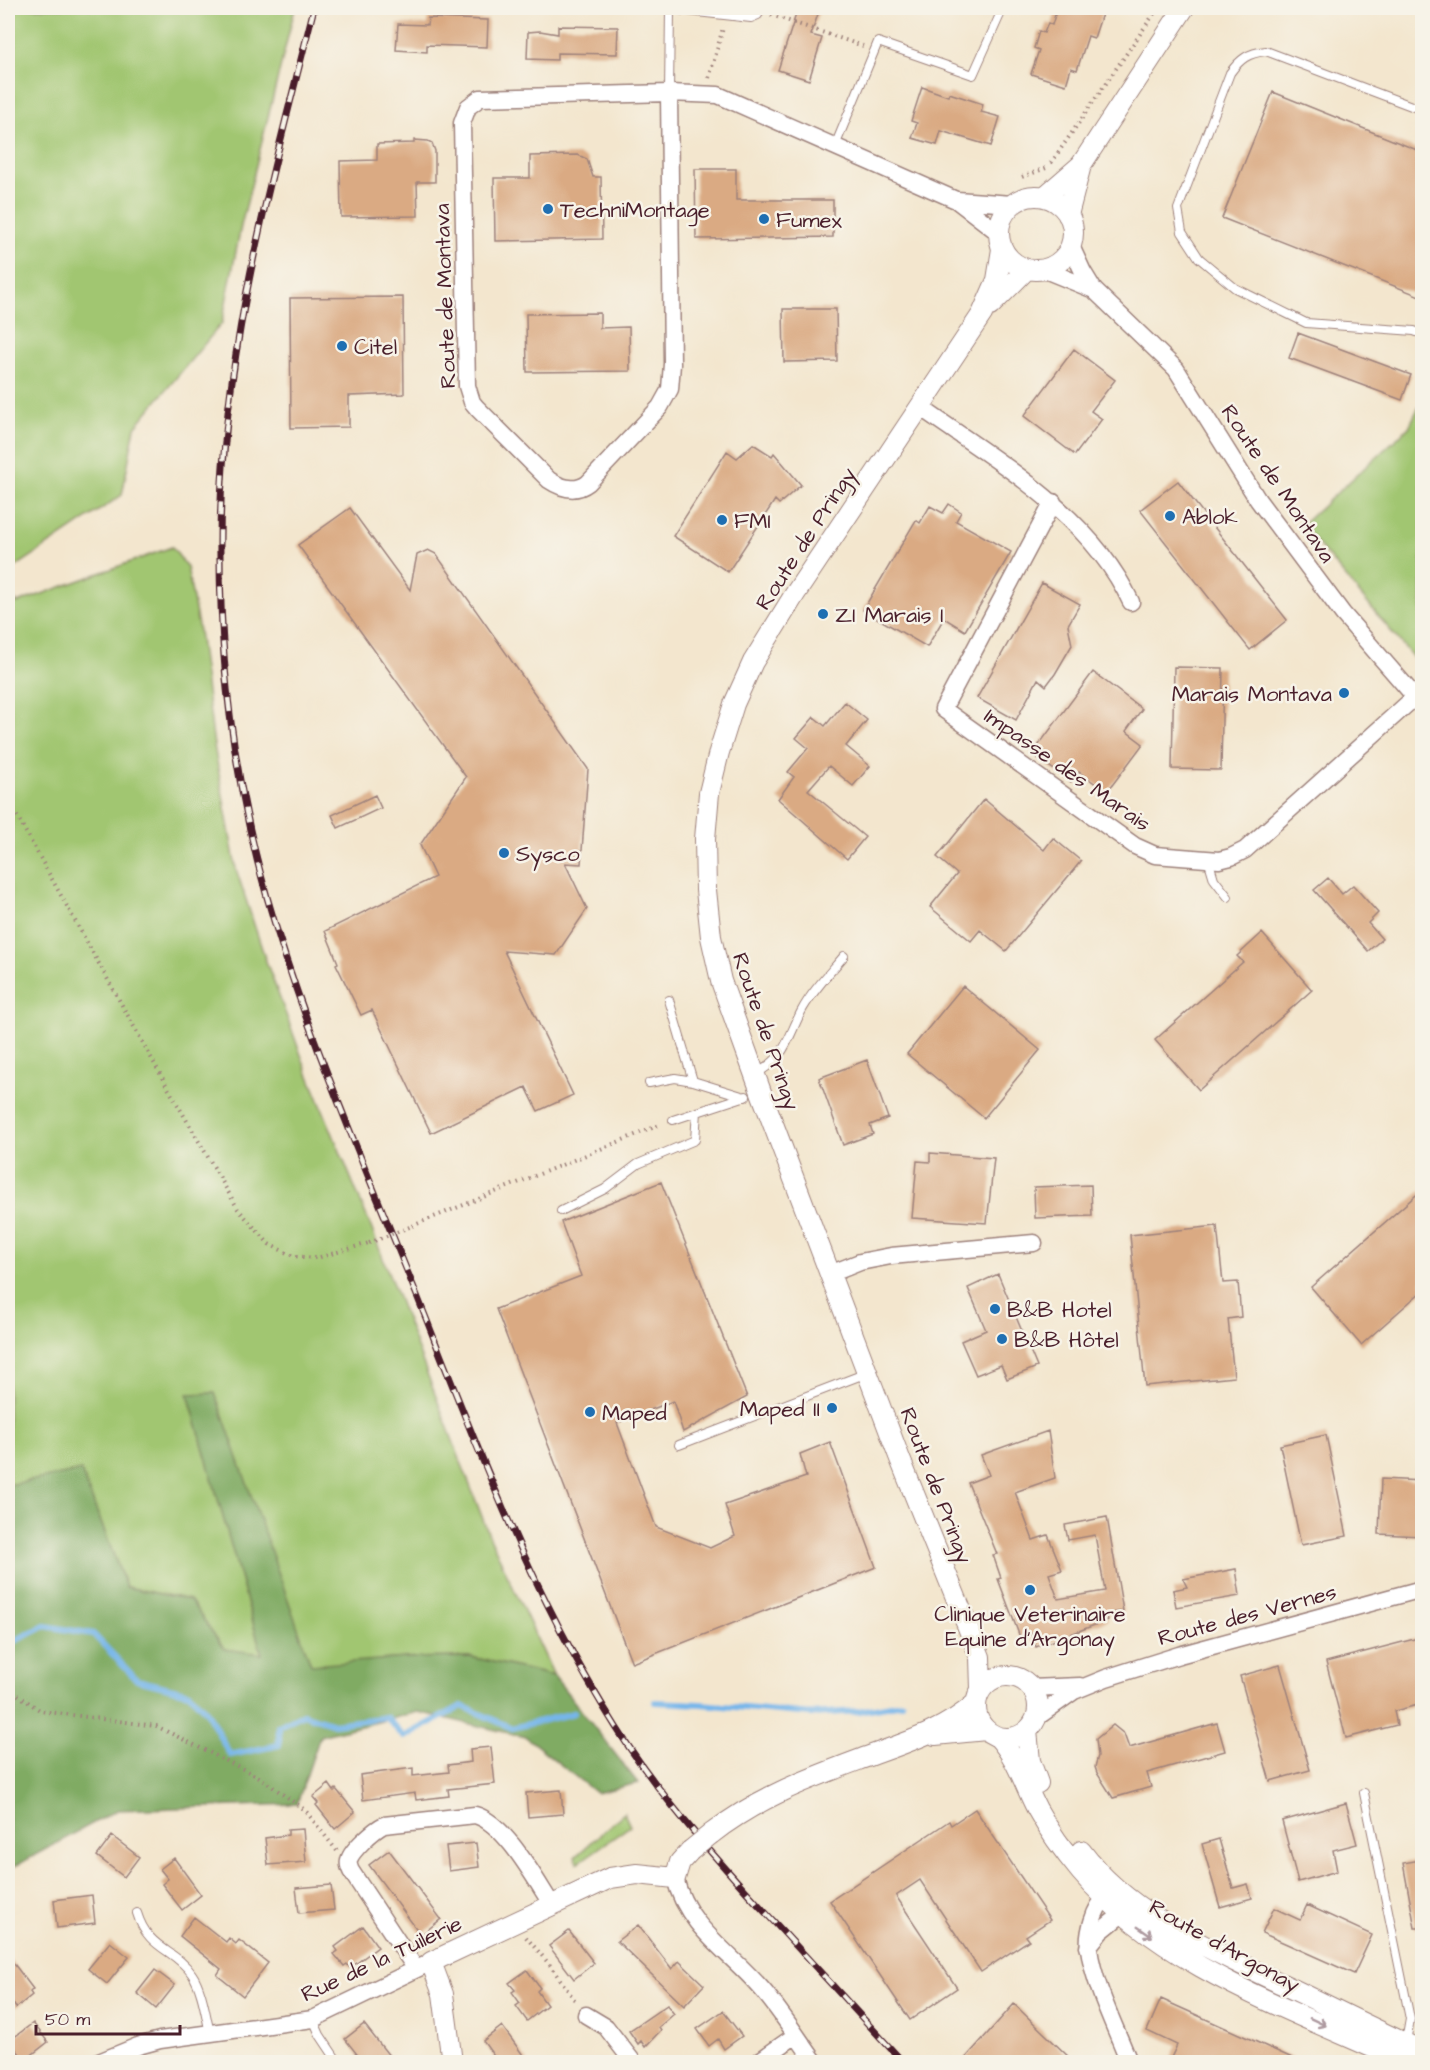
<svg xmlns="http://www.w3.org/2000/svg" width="1430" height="2070" font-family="'Architects Daughter',sans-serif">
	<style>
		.green { fill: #a1c671; stroke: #76724e; stroke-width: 1.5 }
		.forest { fill: #80ab63; stroke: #656547; stroke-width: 1.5 }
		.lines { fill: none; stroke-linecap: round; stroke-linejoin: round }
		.stream { stroke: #76b6ea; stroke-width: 6 }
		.building { fill: #daaa83 }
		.service-casing { stroke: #9e827c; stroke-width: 10 }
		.minor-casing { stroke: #9e827c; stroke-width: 19 }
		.tertiary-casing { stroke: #9e827c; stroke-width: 22 }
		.path { stroke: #9e827c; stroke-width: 4; stroke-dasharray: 1.5 4.5; stroke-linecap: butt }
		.service { stroke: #fff; stroke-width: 8 }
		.minor { stroke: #fff; stroke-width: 16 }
		.tertiary { stroke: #fff; stroke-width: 20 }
		.rail-casing { stroke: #4a1f2b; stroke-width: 7 }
		.rail { stroke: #f7f3e8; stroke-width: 4.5; stroke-dasharray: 14; stroke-linecap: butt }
		.tertiary-bridge-casing { stroke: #9e827c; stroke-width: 22; stroke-linecap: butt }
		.path-bridge { stroke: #9e827c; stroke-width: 4; stroke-dasharray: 1.5 4.5; stroke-linecap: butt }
		.tertiary-bridge { stroke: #fff; stroke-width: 20 }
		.oneway { stroke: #ae9aa0 }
		.poi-dot { fill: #1f6fb2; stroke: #f7f3e8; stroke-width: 2 }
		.labels { text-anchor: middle; stroke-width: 5; stroke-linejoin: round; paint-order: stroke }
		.poi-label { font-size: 22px; fill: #4a1f2b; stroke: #f7f3e8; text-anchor: start }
		.street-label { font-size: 22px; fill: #4a1f2b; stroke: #f7f3e8 }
	</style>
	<rect width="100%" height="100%" fill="#f7f3e8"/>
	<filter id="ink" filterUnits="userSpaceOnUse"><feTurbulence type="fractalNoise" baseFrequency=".0167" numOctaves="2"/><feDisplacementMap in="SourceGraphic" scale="12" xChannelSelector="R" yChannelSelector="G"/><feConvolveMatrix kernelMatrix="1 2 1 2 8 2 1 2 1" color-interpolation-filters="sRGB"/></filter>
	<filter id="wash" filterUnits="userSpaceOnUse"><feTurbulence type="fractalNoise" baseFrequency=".008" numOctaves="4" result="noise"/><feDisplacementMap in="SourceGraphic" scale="24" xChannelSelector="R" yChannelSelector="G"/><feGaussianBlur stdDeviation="1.35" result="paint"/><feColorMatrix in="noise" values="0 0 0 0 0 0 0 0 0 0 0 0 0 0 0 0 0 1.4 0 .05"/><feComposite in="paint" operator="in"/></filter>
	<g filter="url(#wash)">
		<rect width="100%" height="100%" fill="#f3e6ce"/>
		<path class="green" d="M8,8H295L241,226L222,323L135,427L122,495L8,572Z
			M1422,400V668L1302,525L1409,427Z
			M172,547L187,567L199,631L214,745L236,869L266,961L307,1071L369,1222L489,1535L554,1676L471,1657L406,1658L311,1666L214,1393L189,1395L262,1655L224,1649L190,1600L126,1587L81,1471L8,1485V592L17,603Z
			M624,1813L630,1826L578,1863L575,1857Z"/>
		<path class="forest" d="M215,1393L311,1665L406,1658L471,1657L554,1676L638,1783L596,1793L526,1737L418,1712L320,1736L297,1804L117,1810L8,1870V1485L81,1471L126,1587L190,1600L224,1649L262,1654L188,1394Z"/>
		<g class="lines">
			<path class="stream" d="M8,1644L45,1626L93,1634L137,1680L189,1693L207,1712L230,1755L279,1745V1726L303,1714L334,1724L386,1717L404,1737L462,1706L512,1728L574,1713
				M655,1702L701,1704L811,1714L859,1711L902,1703"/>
		</g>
		<g id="blocks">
			<path class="building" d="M798,8H820L811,35L822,38L809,80L778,70Z
				M1057,8H1104L1094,38L1088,36L1077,70L1071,68L1066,85L1031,74L1039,50L1034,48L1039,31L1044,33L1048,23L1052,25Z
				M428,18L488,20L487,47L427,45V52L396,50L398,24L427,25Z
				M558,26L618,27L617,54L557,53V60L527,59L528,32L540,31L558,34Z
				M922,87L948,96L949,93L983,104L981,112L1000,117L991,146L941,131L937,145L912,138L917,123L911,121Z
				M1273,92L1422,152V297L1222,218Z
				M414,140L428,141L432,143L435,151V182H417L418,216L341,217L340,161L377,160V144L414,143Z
				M578,155L587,159L593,177H601L602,239L495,241L494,178H530V156Z
				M695,169H736V200H833V237L696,239Z
				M403,297L404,394L349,396V427L291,428L290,298Z
				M783,309H836L837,361L784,362Z
				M600,313V328L629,327L630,371L527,372L526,314Z
				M1298,333L1411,375L1402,400L1289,358Z
				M1074,349L1115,380L1091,411L1102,419L1075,455L1024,416Z
				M753,444L772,456L774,453L801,485L779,504L775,500L728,572L673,536L727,451L737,458Z
				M1178,481L1287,620L1250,650L1140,510Z
				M949,504L961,512L956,521L1011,552L965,631L944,618L927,647L863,610L916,520L920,523L930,506L943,513Z
				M350,508L410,590L417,555L428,550L436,554L588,769L581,864L565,863L587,909L556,955L504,951L573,1095L538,1111L526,1087L431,1133L372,1010L361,1015L336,964L338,963L325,931L435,877L420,845L466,777L298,545Z
				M1042,583L1080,604L1068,625L1072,645L1055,674L1046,686L1038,679L1016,720L977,698Z
				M1174,667L1223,668L1221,770L1172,769Z
				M1093,672L1142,709L1126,731L1143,744L1107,792L1079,772L1071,782L1032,754Z
				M845,702L867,720L846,746L870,766L853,786L829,766L808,790L865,837L847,859L778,799L794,777L788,772L808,748L796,738L814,717L825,726Z
				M375,795L381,808L338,828L332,815Z
				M984,799L1044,850L1053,838L1081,861L1006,951L980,930L971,941L930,907L957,874L937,857Z
				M1328,878L1342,894L1353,885L1378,913L1368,923L1382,939L1368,951L1314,890Z
				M1262,933L1312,990L1199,1090L1155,1040L1243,962L1237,956Z
				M963,986L1040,1050L984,1118L907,1054Z
				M867,1060L888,1118L870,1125L873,1134L843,1145L819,1078Z
				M930,1153L994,1158L987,1223L912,1218L917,1161L930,1162Z
				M661,1182L747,1397L683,1432L673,1401L617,1423L656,1527L710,1548L735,1536L725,1505L806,1477L800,1454L830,1442L876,1567L632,1663L496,1309L581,1276L561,1222Z
				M1091,1185L1092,1216L1035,1218L1034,1187Z
				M1422,1190V1291L1361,1345L1311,1287Z
				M1217,1226L1223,1283L1238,1282L1241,1317L1228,1319L1234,1377L1145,1386L1130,1235Z
				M998,1274L1037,1367L1007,1379L1001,1365L976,1375L961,1341L986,1330L968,1288Z
				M1048,1431L1055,1478L1015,1492L1033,1540L1048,1535L1062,1570L1049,1574L1058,1599L1105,1591L1095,1535L1068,1540L1065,1525L1107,1517L1123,1611L1106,1614L1108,1620L1036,1647L1031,1633L1020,1637L998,1579L1001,1578L993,1555L997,1554L968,1483L989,1475L981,1455Z
				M1326,1435L1347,1536L1301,1545L1280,1445Z
				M1381,1479L1422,1481V1536L1379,1534Z
				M1236,1569L1240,1596L1176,1607L1173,1590L1187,1587L1183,1579Z
				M1422,1637V1704L1394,1711L1397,1725L1346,1738L1326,1662Z
				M1280,1665L1310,1770L1270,1781L1240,1676Z
				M1217,1723L1225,1751L1147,1773L1151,1787L1113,1798L1097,1773L1095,1767L1098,1756L1096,1739L1113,1725L1124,1734L1129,1748Z
				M491,1747L495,1784L448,1789L449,1796L416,1800L415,1793L363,1800L360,1775L413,1768V1776L449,1772L448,1765L471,1762L470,1749Z
				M329,1784L334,1791L336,1789L355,1812L335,1829L316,1805L318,1803L313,1797Z
				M561,1790L563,1814L528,1817L526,1793Z
				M1346,1803L1357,1844L1333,1850L1337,1871L1298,1882L1282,1821Z
				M975,1809L1050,1920L1026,1936L1029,1940L981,1972L920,1880L896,1896L957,1988L910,2020L830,1901L949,1821L951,1825Z
				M303,1829L306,1862L268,1865L265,1838L288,1835V1830Z
				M112,1836L139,1857L124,1877L97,1856Z
				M1219,1839L1233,1888L1248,1884L1252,1898L1220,1907L1202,1844Z
				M476,1843L479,1867L449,1871L446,1846Z
				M389,1850L441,1919L421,1935L369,1865Z
				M174,1858L201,1895L182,1910L162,1884L168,1879L160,1869Z
				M1420,1860L1422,1871V1928H1415L1403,1863Z
				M331,1885L334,1910L299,1913L296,1888Z
				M92,1895L95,1923L57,1928L54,1900Z
				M1307,1905L1372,1935L1354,1974L1262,1933L1274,1908L1300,1920Z
				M194,1917L226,1942L229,1938L236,1944L239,1940L268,1963L243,1996L217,1975L221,1969L180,1936Z
				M638,1925L672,1969L679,1961L704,1985L684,2006L617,1941Z
				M363,1926L378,1947L350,1968L347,1964L344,1966L334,1954L338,1951L335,1947Z
				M569,1931L594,1963L574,1979L549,1946Z
				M110,1942L129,1957L107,1984L88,1969Z
				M8,1956L33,1989L30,1992L32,1995L16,2008L8,1996Z
				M155,1970L175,1985L156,2009L137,1993Z
				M527,1970L540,1988L537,1991L547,2005L527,2021L516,2006L520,2003L512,1992L515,1990L509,1983Z
				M1161,1999L1250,2039L1301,2062H1169L1177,2045L1147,2031Z
				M1014,2004L1074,2062H962Z
				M667,2005L674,2014L659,2027L661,2030L645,2047L641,2041L638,2044L629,2031Z
				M723,2011L742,2036L724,2049L718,2039L709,2046L697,2029Z
				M33,2023L48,2042L25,2060L9,2041Z
				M364,2024L394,2062H363L345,2039Z
				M502,2026L528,2062H498L483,2041Z"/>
		</g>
	</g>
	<g filter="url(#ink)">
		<use href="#blocks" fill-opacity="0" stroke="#9e827c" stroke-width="1.5"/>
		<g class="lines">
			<g class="service-casing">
				<path id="service" d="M648,8L670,9
					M669,93L670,9L751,18L758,15L761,8
					M1422,110L1266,51C1248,53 1240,59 1230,73L1178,209L1182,232L1199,258L1235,288L1306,323L1414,331L1422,334
					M835,146L878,42L973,75L1003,8
					M1208,859L1214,879L1228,897
					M669,1000L693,1081
					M755,1074C785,1059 787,1040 801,1012C812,991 829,974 844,956
					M649,1083L675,1078L693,1081L745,1097
					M673,1120L746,1096
					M561,1211L605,1189L638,1164L695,1140L697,1112
					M679,1445L867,1373
					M1364,1793L1410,2019L1406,2042
					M137,1913C148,1950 174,1948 192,1974C202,1988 206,2017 210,2033
					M313,2019L320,2035L338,2062"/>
			</g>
			<g class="minor-casing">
				<path id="minor" d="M669,93L672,364L670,389L660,407L588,483C575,493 561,488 549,480L477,408L472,402L467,386L462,123L468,107L480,98L669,93L718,95L956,200L999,233
					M957,200L1012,204
					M1071,246L1083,272L1094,290L1176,369L1258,500L1343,614L1422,705
					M1045,270L1094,290
					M920,407C996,461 1090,514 1131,602
					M1053,502L943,709L1135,846L1155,855L1219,860L1231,857L1245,850L1415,697
					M830,1274L860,1262L891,1256L1034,1243
					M1031,1688L1080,1686
					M1036,1718L1074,1691L1106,1678L1179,1655L1422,1589
					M675,1878C687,1929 735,1955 766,1994C784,2016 799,2040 815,2062
					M1088,1947L1101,1931L1122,1914L1124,1894C1117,1894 1111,1894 1106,1898C1094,1907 1087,1934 1089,1949C1094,1985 1116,2028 1129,2062
					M416,1969L351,1871C350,1869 348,1864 349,1861C349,1852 375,1829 384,1825L475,1815C505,1823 535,1879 552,1905
					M586,2015L606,2027L633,2062
					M99,2062L138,2046L160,2040L313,2019L425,1965
					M758,2062L796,2035"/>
			</g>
			<g class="tertiary-casing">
				<path id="tertiary" d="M999 233a37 37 0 1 1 74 0a37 37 0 1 1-74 0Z
					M1044,197L1081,165
					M1068,215L1081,165L1184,8
					M990,306L1027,269
					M976 1707a31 31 0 1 1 62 0a31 31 0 1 1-62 0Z
					M981,1689L980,1657L900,1459L761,1092L721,981L711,937L706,890L705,839L709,793L719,752L734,704L753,662L795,594L982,314L997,280L1002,249
					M1027,1731L1030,1761L1038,1783
					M935,1735L986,1730
					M998,1737C1017,1758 1024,1784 1037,1809C1049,1831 1065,1853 1081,1872C1163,1968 1295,2011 1405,2062
					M711,1834C759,1797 805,1780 861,1759C901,1744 944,1732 976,1703
					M1081,1851C1128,1915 1212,1950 1282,1984C1329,2006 1375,2030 1422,2051
					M452,2062L443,1994L431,1962L610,1878L637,1874L675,1878L680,1862L690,1851"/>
			</g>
			<path class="path" d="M771,15L863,46
				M709,78L723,28
				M1051,163L1158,8
				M1022,177L1046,168
				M8,800L168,1088L238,1209L269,1244L293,1256L317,1258L369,1243
				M412,1226L662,1124
				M8,1688L41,1711L156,1726L259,1777L305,1810L337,1851
				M526,1937L550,1965L576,2002"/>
			<use href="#service" class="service"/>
			<use href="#minor" class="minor"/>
			<use href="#tertiary" class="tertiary"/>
			<g class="rail-casing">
				<path id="rail" d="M314,8C270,183 221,357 220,540C219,660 234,781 267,897C306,1034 365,1166 418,1298C479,1452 537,1609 629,1747C669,1806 717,1860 765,1912C811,1962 857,2012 903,2062"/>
			</g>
			<use href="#rail" class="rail"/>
			<g class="tertiary-bridge-casing">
				<path id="tertiary-bridge" d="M690,1851L711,1834"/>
			</g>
			<path class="path-bridge" d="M369,1243L412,1226"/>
			<use href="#tertiary-bridge" class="tertiary-bridge"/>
		</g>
		<defs><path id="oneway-shaft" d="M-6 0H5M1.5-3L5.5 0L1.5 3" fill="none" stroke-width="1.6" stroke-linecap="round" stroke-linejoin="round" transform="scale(1.5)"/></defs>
		<g class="oneway">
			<use href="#oneway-shaft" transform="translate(1145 1932) rotate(35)"/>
			<use href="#oneway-shaft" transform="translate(1318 2022) rotate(25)"/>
		</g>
	</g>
	<g class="poi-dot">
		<circle cx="548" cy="209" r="6"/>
		<circle cx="764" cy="219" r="6"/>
		<circle cx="342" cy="346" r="6"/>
		<circle cx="1170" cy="516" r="6"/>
		<circle cx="722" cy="520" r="6"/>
		<circle cx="823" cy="614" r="6"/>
		<circle cx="1344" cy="693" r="6"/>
		<circle cx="504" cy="853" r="6"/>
		<circle cx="995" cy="1309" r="6"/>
		<circle cx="1002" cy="1339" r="6"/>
		<circle cx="832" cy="1408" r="6"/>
		<circle cx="590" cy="1412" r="6"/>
		<circle cx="1030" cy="1590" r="6"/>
	</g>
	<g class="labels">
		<g class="poi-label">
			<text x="560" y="217">TechniMontage</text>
			<text x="776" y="227">Fumex</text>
			<text x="354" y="354">Citel</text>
			<text x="1182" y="524">Ablok</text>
			<text x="734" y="528">FMI</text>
			<text x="835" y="622">ZI Marais I</text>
			<text x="1332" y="701" text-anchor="end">Marais Montava</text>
			<text x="516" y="861">Sysco</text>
			<text x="1007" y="1317">B&amp;B Hotel</text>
			<text x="1014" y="1347">B&amp;B Hôtel</text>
			<text x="820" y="1416" text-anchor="end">Maped II</text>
			<text x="602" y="1420">Maped</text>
			<text x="1030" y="1621" text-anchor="middle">Clinique Veterinaire<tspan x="1030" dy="25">Equine d'Argonay</tspan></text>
		</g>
		<g class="street-label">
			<text transform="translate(444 296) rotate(-92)" y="8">Route de Montava</text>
			<text transform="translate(1279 483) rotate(56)" y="8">Route de Montava</text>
			<text transform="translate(805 538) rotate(-57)" y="8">Route de Pringy</text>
			<text transform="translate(1068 769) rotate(35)" y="8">Impasse des Marais</text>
			<text transform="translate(767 1031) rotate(71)" y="8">Route de Pringy</text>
			<text transform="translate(937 1485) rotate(69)" y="8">Route de Pringy</text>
			<text transform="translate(1247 1614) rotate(-15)" y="8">Route des Vernes</text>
			<text transform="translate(1225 1945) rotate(29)" y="8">Route d'Argonay</text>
			<text transform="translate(381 1958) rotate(-25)" y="8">Rue de la Tuilerie</text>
		</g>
	</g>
	<rect width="1430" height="2070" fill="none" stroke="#f7f3e8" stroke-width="30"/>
	<path d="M36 2025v9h144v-9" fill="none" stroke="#4a1f2b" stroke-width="3"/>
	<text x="45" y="2025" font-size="18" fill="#4a1f2b" stroke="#f7f3e8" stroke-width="4.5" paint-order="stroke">50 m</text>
</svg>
